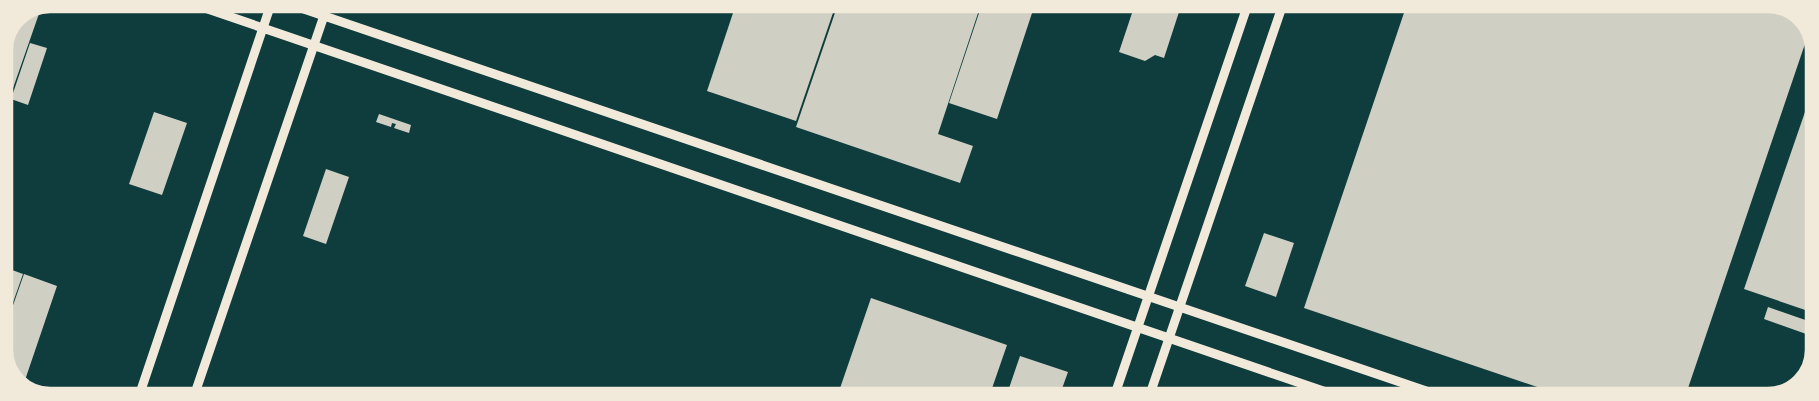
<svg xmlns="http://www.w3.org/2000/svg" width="1819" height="401" font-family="Cabin,sans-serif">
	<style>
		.building { fill: #cfcfc3 }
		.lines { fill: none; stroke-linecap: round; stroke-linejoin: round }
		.tertiary { stroke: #f1e9da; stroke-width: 9 }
		.rim { fill: none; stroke: #f1e9da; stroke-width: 2.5 }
	</style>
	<rect width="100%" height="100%" fill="#0f3d3e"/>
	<path class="building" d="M736,4H836L796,121L707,91Z
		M838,4H981L938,134L973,146L960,183L796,127Z
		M982,4H1035L997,119L949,103Z
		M1135,4H1156L1179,12L1164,58L1155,55L1145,61L1119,52Z
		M1407,4L1778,5L1804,19L1809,32L1685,397H1567L1304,308Z
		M41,8L4,114V50L18,17Z
		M30,43L47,48L28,105L11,99Z
		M1815,83L1814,313L1744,289Z
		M154,112L187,123L162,195L129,184Z
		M379,114L411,125L409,133L394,128L396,124L392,123L391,127L376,122Z
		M326,169L349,177L326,244L303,236Z
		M4,229L10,231L4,247Z
		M1264,233L1294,243L1276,297L1245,286Z
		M4,267L23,274L4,328Z
		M24,274L57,286L23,386L15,382L4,357V331Z
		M871,298L1007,345L989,397H837Z
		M1768,307L1814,323L1809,335L1764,319Z
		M1020,356L1068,372L1059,397H1006Z
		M1197,389L1219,397H1194Z"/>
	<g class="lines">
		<path class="tertiary" d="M193,4L1341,397
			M289,4L1444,397
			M139,396L271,4
			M194,396L328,4
			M1114,397L1248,4
			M1149,397L1283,4"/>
	</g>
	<path d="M0 0H1819V401H0ZM50 12H1768A38 38 0 0 1 1806 50V350A38 38 0 0 1 1768 388H50A38 38 0 0 1 12 350V50A38 38 0 0 1 50 12Z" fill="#f1e9da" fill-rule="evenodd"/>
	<path class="rim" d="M50 12H1768A38 38 0 0 1 1806 50V350A38 38 0 0 1 1768 388H50A38 38 0 0 1 12 350V50A38 38 0 0 1 50 12Z"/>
</svg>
